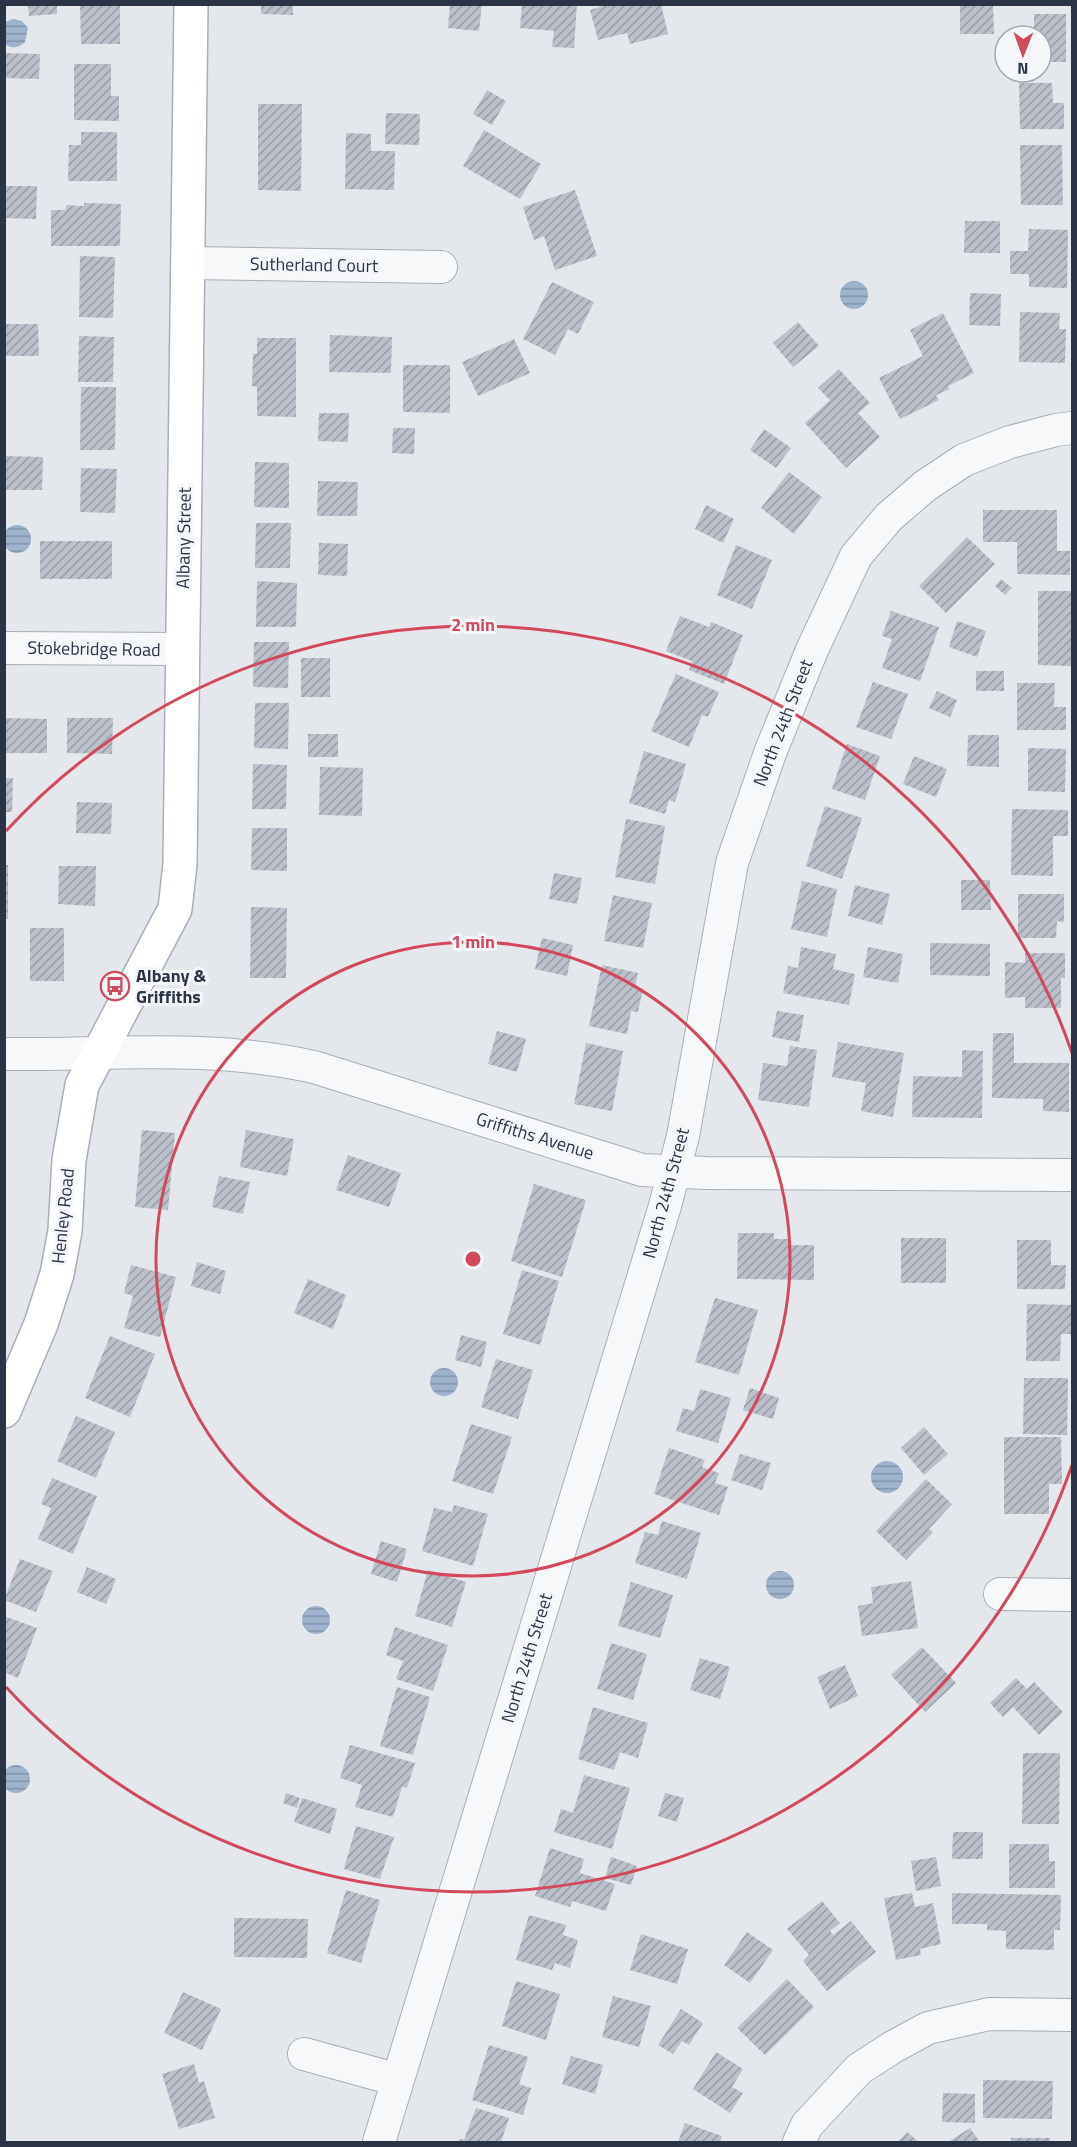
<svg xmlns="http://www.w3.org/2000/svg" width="1077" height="2147" font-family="'Titillium Web',sans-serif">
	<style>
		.water { fill: url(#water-rules) }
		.building { fill: url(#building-hatch) }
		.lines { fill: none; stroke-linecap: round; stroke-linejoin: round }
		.street-casing { stroke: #a9aeb7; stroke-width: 34 }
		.secondary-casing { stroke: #a9aeb7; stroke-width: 36 }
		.street { stroke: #f7f8fa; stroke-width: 32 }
		.secondary { stroke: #fff; stroke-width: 33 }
		.ring { fill: none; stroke: #d1495b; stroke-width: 3 }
		.labels { text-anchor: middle; stroke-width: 6; stroke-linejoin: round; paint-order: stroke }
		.street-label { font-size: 18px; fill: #2b3445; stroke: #f4f6f9 }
		.poi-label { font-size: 18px; font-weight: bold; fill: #2b3445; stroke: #f4f6f9; text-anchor: start }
		.centre { fill: #d1495b; stroke: #f4f6f9; stroke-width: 3 }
		.ring-label { font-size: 18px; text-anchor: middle; font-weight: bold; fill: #d1495b; stroke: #f4f6f9; stroke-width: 6; stroke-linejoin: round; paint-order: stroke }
	</style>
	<defs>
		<pattern id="water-rules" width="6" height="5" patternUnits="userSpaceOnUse" patternTransform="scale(1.5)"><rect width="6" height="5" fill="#9fb4cc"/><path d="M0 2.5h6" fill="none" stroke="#8293a7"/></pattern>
		<pattern id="building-hatch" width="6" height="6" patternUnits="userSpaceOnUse" patternTransform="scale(1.5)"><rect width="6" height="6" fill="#bbc0ca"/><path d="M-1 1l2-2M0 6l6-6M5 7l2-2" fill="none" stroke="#989da6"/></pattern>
	</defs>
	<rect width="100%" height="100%" fill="#e4e7ec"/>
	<path class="water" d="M13,19L22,21L28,28L25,42C19,48 12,49 5,44V22Z
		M840 295a14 14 0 1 1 28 0a14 14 0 1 1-28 0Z
		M3 539a14 14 0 1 1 28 0a14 14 0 1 1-28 0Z
		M430 1382a14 14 0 1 1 28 0a14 14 0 1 1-28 0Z
		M871 1477a16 16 0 1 1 32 0a16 16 0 1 1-32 0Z
		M766 1585a14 14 0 1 1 28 0a14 14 0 1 1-28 0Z
		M302 1620a14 14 0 1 1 28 0a14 14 0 1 1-28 0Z
		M2 1779a14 14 0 1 1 28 0a14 14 0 1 1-28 0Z"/>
	<path class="building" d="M28,4H57V14L29,16Z
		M80,4H120V44H81Z
		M261,4H293V15L261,14Z
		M450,4H482L479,31L448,28Z
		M522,4H577L574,48L552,47L554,31L520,28Z
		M609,4H661L668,34L630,44L627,33L598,40L590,10Z
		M960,5H993L994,34H960Z
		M1034,14H1066V62H1041V36H1034Z
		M4,53L40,54L39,79L4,78Z
		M74,64H111V96H119V121L74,120Z
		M1019,83H1052L1053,103H1064V129H1020Z
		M487,90L506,101L492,125L473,114Z
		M258,104H302L301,191L258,190Z
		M386,113L420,114L419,145L385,144Z
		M484,130L541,164L520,199L463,166Z
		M81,132H117V181H68L69,145H81Z
		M346,133L371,134V151H395L394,190L345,189Z
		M1020,145H1062L1063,205H1021Z
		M4,186H37L36,219L4,218Z
		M575,190L597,256L555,270L544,236L534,240L523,207Z
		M84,203L121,204L120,246H51V210H66V205L84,206Z
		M965,221H1000V253H964Z
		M1029,229L1068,230L1067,288L1029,287V274H1010V251H1028Z
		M80,256L115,257L113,318L79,317Z
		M552,282L594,302L578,334L568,329L555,355L523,339Z
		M970,293L1001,294L1000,326L969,325Z
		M1020,312L1060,313L1059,329H1066L1065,363L1019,362Z
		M943,313L974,373L948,386L950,389L936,395L939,400L900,419L879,378L923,356L910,330Z
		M798,322L819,346L793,367L773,343Z
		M4,324H38L39,356H4Z
		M330,335L392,337L391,373L329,372Z
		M79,336L114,337L113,382H78Z
		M257,338H296V417L257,416V387L252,386L253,353L257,354Z
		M514,339L530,373L478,396L462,362Z
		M403,365H450V413L403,412Z
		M839,369L870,403L858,413L880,437L846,468L805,423L830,400L818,388Z
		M81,387H116L115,450H80Z
		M319,413H349L348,442L318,441Z
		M393,428H415L414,454L392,453Z
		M764,429L791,448L776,468L750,450Z
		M6,456L43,457L42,490H5Z
		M255,462L289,463V508L254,507Z
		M81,468L117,469L115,513L80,512Z
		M789,472L822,497L794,534L761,508Z
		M318,481L358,482L357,516H317Z
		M706,505L734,519L723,543L695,529Z
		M983,510H1057V551H1070V575L1017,574V542H983Z
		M256,523H291L290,568H255Z
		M967,537L995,564L946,613L919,586Z
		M40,541H112V579H40Z
		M319,543L348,544L347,576L318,575Z
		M736,545L772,560L752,609L717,595Z
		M1001,579L1012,588L1005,595L995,586Z
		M257,581L297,583L296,627H256Z
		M1038,591H1072V666L1038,665Z
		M891,611L939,627L920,681L882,668L892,639L882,636Z
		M680,616L709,627L711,622L743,635L724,684L689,670L692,661L666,651Z
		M957,621L986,631L977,657L949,647Z
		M254,642H289L288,688L253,687Z
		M301,658H330V697H301Z
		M976,671H1004V691H976Z
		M676,674L719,692L708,717L702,715L689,747L651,731Z
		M873,682L908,694L891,739L856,727Z
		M1017,683H1055L1054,707H1066V730H1017Z
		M937,691L957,700L950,717L929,708Z
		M255,703H289L288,749L254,748Z
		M4,718L47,719V753H4Z
		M67,718H113L112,754L67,753Z
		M308,734H338V757H308Z
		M968,735H999V767L967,766Z
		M847,744L880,756L865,800L832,789Z
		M1028,748L1066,749L1065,792L1028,791Z
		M644,751L686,764L675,802L669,800L665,814L629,803Z
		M914,756L947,769L936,797L903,784Z
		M253,764L287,765L286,809H252Z
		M320,767L363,768L362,816L319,815Z
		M4,778H13L12,812H4Z
		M77,802L112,803L111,834L76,833Z
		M825,806L862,818L842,879L806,866Z
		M1012,809L1068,810V836H1053V876L1011,875Z
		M626,819L665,826L655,884L615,877Z
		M252,828H287V871L251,870Z
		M4,865H8V919H4Z
		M59,866H96L95,906L58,904Z
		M554,873L582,878L577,904L549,899Z
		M961,880H990L991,910H961Z
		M802,881L837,889L827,937L791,929Z
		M855,885L890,894L882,925L848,916Z
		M1018,894H1064V922L1057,921L1056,938H1018Z
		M613,895L652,903L643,948L604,941Z
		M251,907L287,908L286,978H250Z
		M30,928H64V981H30Z
		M542,938L573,945L567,976L535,969Z
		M930,943L990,944V976L930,975Z
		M801,947L836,954L833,969L855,974L849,1005L783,993L788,966L798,968Z
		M868,947L903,954L898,983L863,977Z
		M1025,953H1065V978H1061V1008H1025V997L1005,998V962L1025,963Z
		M602,965L638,973L635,987L643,989L638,1012L631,1011L627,1034L589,1026Z
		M777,1011L804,1015L799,1042L772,1037Z
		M497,1031L526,1039L517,1072L488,1064Z
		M993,1033H1014V1063H1069V1112L1043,1111V1099L992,1098Z
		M838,1042L904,1053L893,1117L861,1111L866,1083L832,1077Z
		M586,1043L623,1051L612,1111L574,1104Z
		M790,1046L817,1050L809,1107L758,1100L763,1063L787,1066Z
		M962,1050L983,1051L982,1118L912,1117L913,1076L962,1077Z
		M142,1130L175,1133L168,1210L135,1207Z
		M246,1130L294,1139L287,1176L240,1167Z
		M348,1155L401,1173L389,1207L336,1190Z
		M219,1176L250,1182L243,1214L212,1207Z
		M534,1184L586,1200L562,1277L511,1261Z
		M738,1233H774V1239H789V1245H814V1280L737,1279Z
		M901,1238H946V1283H901Z
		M1017,1240H1051V1265H1066L1065,1289H1017Z
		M197,1262L226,1271L220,1294L191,1286Z
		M131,1265L176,1277L160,1337L124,1328L133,1296L124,1293Z
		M522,1270L559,1281L540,1345L503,1334Z
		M308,1279L346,1295L333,1329L294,1313Z
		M715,1298L758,1310L739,1375L695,1362Z
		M1027,1304L1072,1305V1334H1061L1060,1361H1026Z
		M461,1335L487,1342L481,1367L455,1360Z
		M110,1336L155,1354L130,1417L85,1398Z
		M496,1359L533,1370L518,1419L481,1407Z
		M1024,1378H1068L1067,1435L1023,1434Z
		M750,1388L779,1398L773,1419L743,1410Z
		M700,1389L731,1398L718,1443L676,1431L683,1408L694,1411Z
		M76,1416L115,1432L96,1478L57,1461Z
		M471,1424L512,1437L493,1494L452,1481Z
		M924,1427L948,1454L924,1475L901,1448Z
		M1004,1437H1061L1062,1484H1049V1514H1004Z
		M669,1448L705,1460L702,1467L719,1473L715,1483L728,1487L719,1515L654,1494Z
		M740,1454L771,1463L762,1490L731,1480Z
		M52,1478L97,1496L73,1554L38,1539L51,1508L41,1504Z
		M926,1479L952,1504L929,1529L933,1532L906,1560L876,1531Z
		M454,1505L488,1514L473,1566L422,1551L434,1508L452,1512Z
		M662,1521L701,1533L687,1579L635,1563L645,1532L658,1535Z
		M381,1541L407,1549L397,1582L371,1574Z
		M20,1559L53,1571L36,1612L4,1600Z
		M87,1567L116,1579L106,1604L77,1592Z
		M428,1570L466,1582L452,1627L415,1616Z
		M911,1581L918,1628L862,1636L858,1606L873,1603L871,1587Z
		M631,1582L673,1595L660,1638L618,1626Z
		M4,1616L37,1628L18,1678L4,1672Z
		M395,1627L448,1645L433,1691L396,1679L403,1661L386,1655Z
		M611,1643L647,1654L633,1700L597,1689Z
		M922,1647L956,1683L925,1712L891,1675Z
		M700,1658L730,1667L720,1699L690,1690Z
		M845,1665L858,1696L830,1709L817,1677Z
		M1016,1678L1027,1689L1034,1682L1063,1712L1039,1735L1013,1707L1003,1717L990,1703Z
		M397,1687L430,1697L413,1755L380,1746Z
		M593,1707L648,1723L638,1758L620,1752L614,1770L578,1759Z
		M350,1745L415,1763L407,1788L402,1787L393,1817L355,1807L362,1785L340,1778Z
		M1023,1753H1060L1059,1824H1022Z
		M584,1775L630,1788L612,1849L554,1832L561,1809L573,1813Z
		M286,1793L300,1798L297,1808L283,1803Z
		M665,1793L684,1798L677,1822L658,1816Z
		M302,1798L337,1809L330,1834L294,1822Z
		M356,1826L394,1837L380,1879L344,1869Z
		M953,1832H983V1859H952Z
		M1009,1844H1049V1861H1055V1888H1009Z
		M550,1848L584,1859L580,1873L615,1884L606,1911L572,1901L570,1907L535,1896Z
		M611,1857L637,1866L631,1885L605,1878Z
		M936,1857L941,1886L916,1891L911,1861Z
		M346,1890L380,1900L361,1963L327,1953Z
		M912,1893L915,1907L933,1903L941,1944L920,1949L921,1955L896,1960L884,1898Z
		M952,1893L1061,1895L1060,1930H1054V1950L1006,1949V1931L987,1930V1924H952Z
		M822,1901L840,1923L830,1931L833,1935L851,1921L876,1952L827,1991L803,1961L809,1955L787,1929Z
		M529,1915L566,1925L563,1935L578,1940L570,1968L555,1963L552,1970L516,1960Z
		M234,1918L308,1919L307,1958L234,1957Z
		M747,1932L773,1950L750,1983L724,1965Z
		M641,1934L688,1949L677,1984L630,1970Z
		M787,1979L814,2007L765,2055L737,2028Z
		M516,1981L560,1994L546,2040L502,2026Z
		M183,1992L221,2009L202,2050L164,2033Z
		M613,1996L651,2006L639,2047L602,2037Z
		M681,2009L703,2023L689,2045L682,2041L673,2054L658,2045Z
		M489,2045L528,2057L519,2084L531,2088L523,2115L472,2100Z
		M716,2052L743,2069L732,2087L743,2093L730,2113L693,2089Z
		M571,2056L603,2065L595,2094L562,2084Z
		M194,2064L199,2083L204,2081L215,2118L179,2129L162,2074Z
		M983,2080L1053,2081L1052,2119L983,2118Z
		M943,2093L975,2094V2123L942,2122Z
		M476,2108L509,2118L501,2142H459L460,2139L464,2140Z
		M685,2123L722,2136L720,2142H678Z
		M970,2128L980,2142H948Z
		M907,2132L919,2142H898Z
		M1011,2138H1050V2142H1011Z"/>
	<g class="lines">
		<g class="street-casing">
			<path id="street" d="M188,263L441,267
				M4,648L183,649
				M4,1054C108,1055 212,1044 314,1067L642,1170L706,1173L1072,1175
				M1000,1594L1072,1595
				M304,2054L398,2080
				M379,2142L665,1206L683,1136L732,863L770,753L812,650L856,556L889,517L925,486L964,460L1010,442L1056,430L1072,428
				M799,2142L807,2125L859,2069L893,2047L928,2028L989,2014L1072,2015"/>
		</g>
		<g class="secondary-casing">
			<path id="secondary" d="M4,1411L41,1324L57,1274L65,1231L69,1160L82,1085L175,909L180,864L191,4"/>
		</g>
		<use href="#street" class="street"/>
		<use href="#secondary" class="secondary"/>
	</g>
	<g class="ring">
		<circle cx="473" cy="1259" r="317"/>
		<path d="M1072 1465A634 634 0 0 1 6 1687M6 831A634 634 0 0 1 1072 1053"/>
	</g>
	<defs>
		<g id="bus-ring" transform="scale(1.5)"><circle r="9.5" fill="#f4f6f9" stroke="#d1495b" stroke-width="1.5"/><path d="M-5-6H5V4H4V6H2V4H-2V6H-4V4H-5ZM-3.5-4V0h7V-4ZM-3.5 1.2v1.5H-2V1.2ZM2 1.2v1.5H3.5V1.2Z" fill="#d1495b"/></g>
	</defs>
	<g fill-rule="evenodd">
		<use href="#bus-ring" x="115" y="986"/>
	</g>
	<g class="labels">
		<g class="street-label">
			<text transform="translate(314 265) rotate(1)" y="6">Sutherland Court</text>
			<text transform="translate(184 538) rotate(-89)" y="6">Albany Street</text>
			<text transform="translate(94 649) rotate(1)" y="6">Stokebridge Road</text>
			<text transform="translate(783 723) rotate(-69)" y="6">North 24th Street</text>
			<text transform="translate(535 1136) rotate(17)" y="6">Griffiths Avenue</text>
			<text transform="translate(666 1193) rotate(-75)" y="6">North 24th Street</text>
			<text transform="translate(63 1216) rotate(-84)" y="6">Henley Road</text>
			<text transform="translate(527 1658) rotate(-73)" y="6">North 24th Street</text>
		</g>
		<g class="poi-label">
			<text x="136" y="982">Albany &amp;<tspan x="136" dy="21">Griffiths</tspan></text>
		</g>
	</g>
	<circle cx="473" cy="1259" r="9" class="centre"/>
	<g class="ring-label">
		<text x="473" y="631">2 min</text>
		<text x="473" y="948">1 min</text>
	</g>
	<rect width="1077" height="2147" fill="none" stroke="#2b3445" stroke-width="12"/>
	<g transform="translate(1023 54) rotate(181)"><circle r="28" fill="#f4f6f9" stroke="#a4a8b1" stroke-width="1.5"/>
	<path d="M0-4.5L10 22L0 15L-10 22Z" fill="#d1495b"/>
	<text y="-9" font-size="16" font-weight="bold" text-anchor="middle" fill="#2b3445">N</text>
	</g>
</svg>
